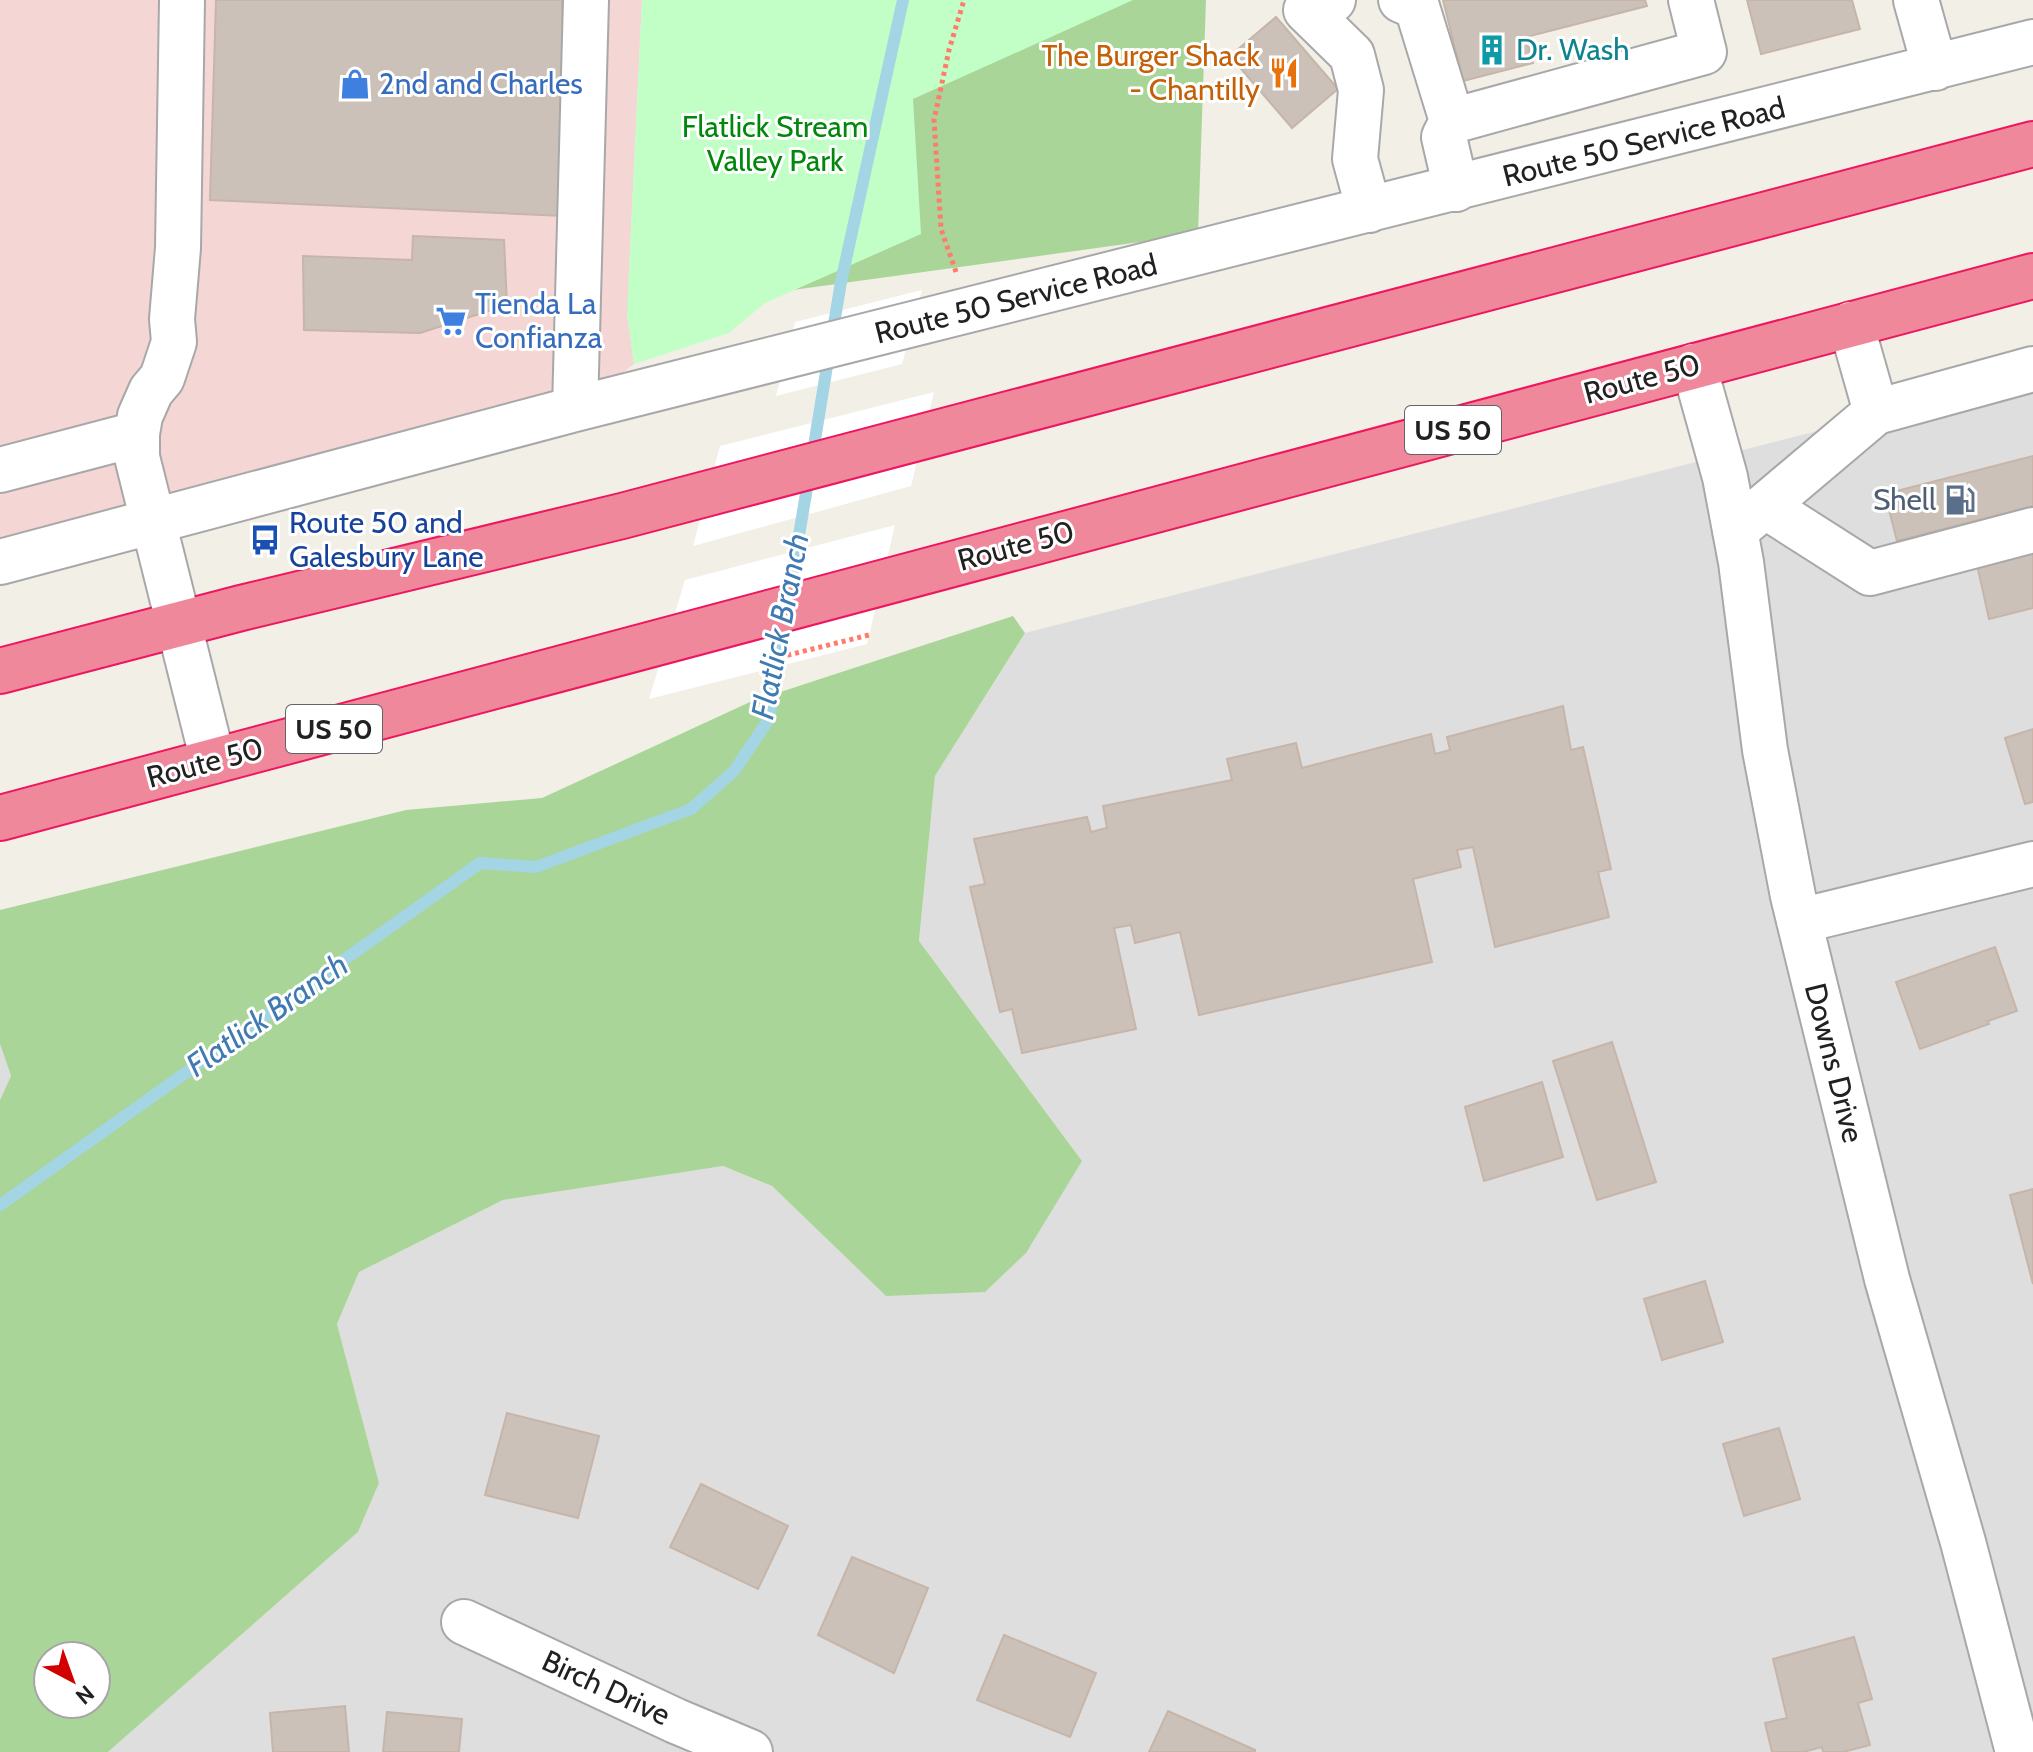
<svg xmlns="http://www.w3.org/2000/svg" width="2033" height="1752" font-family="Cabin,sans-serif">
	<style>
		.residential { fill: #dfdede }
		.commercial { fill: #f4d6d5 }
		.forest { fill: #aad598; fill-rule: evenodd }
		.park { fill: #c1ffc6 }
		.pier { fill: #fff }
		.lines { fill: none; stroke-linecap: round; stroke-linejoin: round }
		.stream { stroke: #a3d5e4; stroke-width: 12 }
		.building { fill: #cbc1b9; stroke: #c6b5a8; stroke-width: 2 }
		.minor-casing { stroke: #a8a8a8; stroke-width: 48 }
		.highway-casing { stroke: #ed1760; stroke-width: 48 }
		.path { stroke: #ff7b6b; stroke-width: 5; stroke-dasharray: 4 4; stroke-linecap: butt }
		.minor { stroke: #fff; stroke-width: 44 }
		.highway { stroke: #f0889b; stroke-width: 44 }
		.labels { text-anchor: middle; stroke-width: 6; stroke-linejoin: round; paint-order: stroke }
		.shield { fill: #fff; stroke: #646464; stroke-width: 2 }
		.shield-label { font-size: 28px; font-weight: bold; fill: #212121 }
		.culture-label { font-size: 30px; fill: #0d838f; stroke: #fff; text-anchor: start }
		.food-label { font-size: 30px; fill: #c56008; stroke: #fff; text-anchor: end }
		.shop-label { font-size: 30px; fill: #366cbe; stroke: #fff; text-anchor: start }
		.park-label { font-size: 30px; fill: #01880c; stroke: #fff }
		.street-label { font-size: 30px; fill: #212121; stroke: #fff }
		.service-label { font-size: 30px; fill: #4e5e75; stroke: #fff; text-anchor: end }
		.transit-label { font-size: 30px; fill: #164399; stroke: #fff; text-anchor: start }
		.water-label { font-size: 32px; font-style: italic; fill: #407ab3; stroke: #fff }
	</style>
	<rect width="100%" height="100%" fill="#f2efe7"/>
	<path class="residential" d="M2033,376V1752H108L358,1532L379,1483L337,1324L359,1272L503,1200L723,1166L772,1186L886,1296L1082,1161L919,941L935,776L1025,633Z
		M0,1044L11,1076L0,1100Z"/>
	<path class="commercial" d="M0,0H642L627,313L634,364L575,409L0,561Z"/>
	<path class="forest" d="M646,0H1206L1198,234L627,313Z
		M1013,616L1025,633L935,776L919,941L1082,1161L1026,1253L985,1292L886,1296L772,1186L723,1166L503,1200L359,1272L337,1324L379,1483L358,1532L108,1752H0V1100L11,1076L0,1044V910L406,810L542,798L750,702ZM96,1656V1704H48V1656Z"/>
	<path class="park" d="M642,0H1133L913,99L921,234L765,303L729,333L634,364L627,313Z"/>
	<path class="pier" d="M922,290L902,364L776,396L795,322Z
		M934,392L911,486L693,546L720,446Z
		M895,525L867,644L649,699L685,580Z"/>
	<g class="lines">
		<path class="stream" d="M832,336L841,282L903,0
			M812,458L829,354
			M788,600L809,476
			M0,1205L480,863L536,867L691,809L734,771L769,719L785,619"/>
	</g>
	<path class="building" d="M216,0H562L563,216L210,200Z
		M1443,0H1645L1647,6L1526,37L1533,63L1463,81Z
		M1747,0H1852L1860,29L1761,54Z
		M1276,17L1338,89L1292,128L1230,56Z
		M413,236L504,240L507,305L420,333L304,330L303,256L412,260Z
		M2033,456V506L1897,541L1885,494Z
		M2033,546V608L1989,619L1976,560Z
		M1563,706L1571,750L1583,747L1611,869L1598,872L1609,917L1495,947L1473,847L1457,850L1461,867L1413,879L1432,962L1199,1015L1180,932L1135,943L1131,925L1114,928L1136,1029L1022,1053L1012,1009L1000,1012L970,887L985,884L974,839L1087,817L1091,832L1107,828L1103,806L1232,780L1227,759L1296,743L1302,768L1431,734L1435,754L1450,750L1447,737Z
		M2033,729V802L2025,804L2005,738Z
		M1995,947L2017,1011L1988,1021L1989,1024L1920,1049L1896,982Z
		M1612,1042L1656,1182L1597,1200L1553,1061Z
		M1542,1082L1563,1157L1484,1181L1465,1107Z
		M2033,1189V1284L2010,1195Z
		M1705,1281L1723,1342L1662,1360L1644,1299Z
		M507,1413L599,1436L578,1518L485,1495Z
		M1779,1428L1800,1499L1744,1516L1723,1444Z
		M701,1484L788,1526L758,1589L670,1547Z
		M852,1557L928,1588L894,1673L818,1635Z
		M1004,1635L1096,1673L1070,1737L977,1700Z
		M1854,1637L1872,1699L1858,1703L1870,1745L1843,1752H1823L1822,1747L1803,1752H1772L1765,1723L1787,1718L1773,1659Z
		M345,1706L349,1752H273L270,1713Z
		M1168,1711L1255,1750V1752H1149Z
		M387,1712L462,1719L459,1752H383Z"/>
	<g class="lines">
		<g class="minor-casing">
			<path id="minor" d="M182,0L178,248L172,319L174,342L162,378L151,391L140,416L137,434V457L213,761
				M1333,0L1306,10L1352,55L1361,90L1355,159L1369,210
				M1401,0L1417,7L1452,121
				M1916,0L1935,68
				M1456,189L1444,137L1452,121L1704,52L1691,0
				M1851,324L1876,412
				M1694,366L1725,477L1741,562L1765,750L1793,896L1887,1279L1963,1542L2018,1752
				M575,409L586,0
				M0,470L137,434
				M1765,506L1870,573L2033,530
				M1735,531L1876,412L2033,369
				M0,562L575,409L2033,42
				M1799,921L2033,864
				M464,1622L676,1721L750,1752"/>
		</g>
		<g class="highway-casing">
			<path id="highway" d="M0,671L241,608L622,516L2033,144
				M0,818L2033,276"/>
		</g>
		<path class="path" d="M956,272L941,229L934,120L949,50L964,0
			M764,661L869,635"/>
		<use href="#minor" class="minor"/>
		<use href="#highway" class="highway"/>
	</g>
	<defs>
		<g id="building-bare" transform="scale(2.4)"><path d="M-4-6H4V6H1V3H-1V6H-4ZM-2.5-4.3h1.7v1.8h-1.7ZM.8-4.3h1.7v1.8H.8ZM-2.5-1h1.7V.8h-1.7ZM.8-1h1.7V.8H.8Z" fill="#0f9aa8" stroke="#fff" stroke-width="2.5" paint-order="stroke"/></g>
		<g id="restaurant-bare" transform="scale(2.4)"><path d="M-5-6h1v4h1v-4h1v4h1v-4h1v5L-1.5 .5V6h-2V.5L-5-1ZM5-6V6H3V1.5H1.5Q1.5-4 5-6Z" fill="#e8710a" stroke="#fff" stroke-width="2.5" paint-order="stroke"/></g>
		<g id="shop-bare" transform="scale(2.4)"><path d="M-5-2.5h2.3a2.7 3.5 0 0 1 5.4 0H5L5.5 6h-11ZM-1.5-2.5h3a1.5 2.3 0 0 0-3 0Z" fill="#3f7fe0" stroke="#fff" stroke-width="2.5" paint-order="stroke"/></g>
		<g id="supermarket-bare" transform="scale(2.4)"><path d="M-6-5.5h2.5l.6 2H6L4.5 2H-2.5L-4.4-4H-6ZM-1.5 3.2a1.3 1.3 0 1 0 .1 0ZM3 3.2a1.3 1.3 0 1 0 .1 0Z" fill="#3f7fe0" stroke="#fff" stroke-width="2.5" paint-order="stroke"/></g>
		<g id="fuel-bare" transform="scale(2.4)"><path d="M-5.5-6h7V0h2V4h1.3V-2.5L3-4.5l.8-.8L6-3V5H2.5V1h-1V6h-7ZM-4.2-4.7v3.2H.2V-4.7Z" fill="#5c6f8a" stroke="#fff" stroke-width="2.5" paint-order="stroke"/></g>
		<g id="bus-bare" transform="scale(2.4)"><path d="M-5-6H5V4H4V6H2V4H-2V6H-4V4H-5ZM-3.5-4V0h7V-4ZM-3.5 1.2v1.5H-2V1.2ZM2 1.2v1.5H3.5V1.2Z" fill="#1a4fb4" stroke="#fff" stroke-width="2.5" paint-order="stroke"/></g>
	</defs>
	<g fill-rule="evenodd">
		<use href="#building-bare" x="1492" y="50"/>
		<use href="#restaurant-bare" x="1284" y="73"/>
		<use href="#shop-bare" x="355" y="84"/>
		<use href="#supermarket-bare" x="451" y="321"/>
		<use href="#fuel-bare" x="1960" y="500"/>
		<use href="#bus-bare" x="265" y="540"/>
	</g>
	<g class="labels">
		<g class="shield">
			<rect x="1405" y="406" width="96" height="48" rx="6"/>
			<rect x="286" y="705" width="96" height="48" rx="6"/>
		</g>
		<g class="shield-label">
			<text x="1453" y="440">US 50</text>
			<text x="334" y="739">US 50</text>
		</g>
		<g class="culture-label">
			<text x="1516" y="60">Dr. Wash</text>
		</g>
		<g class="food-label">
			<text x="1260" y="66">The Burger Shack<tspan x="1260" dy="34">- Chantilly</tspan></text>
		</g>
		<g class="shop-label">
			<text x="379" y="94">2nd and Charles</text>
			<text x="475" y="314">Tienda La<tspan x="475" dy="34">Confianza</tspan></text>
		</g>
		<g class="park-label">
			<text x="775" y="137">Flatlick Stream<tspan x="775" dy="34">Valley Park</tspan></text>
		</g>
		<g class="street-label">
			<text transform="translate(1644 142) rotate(-14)" y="10">Route 50 Service Road</text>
			<text transform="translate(1016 299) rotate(-14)" y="10">Route 50 Service Road</text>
			<text transform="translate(1642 379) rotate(-15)" y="10">Route 50</text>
			<text transform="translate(1016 546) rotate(-15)" y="10">Route 50</text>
			<text transform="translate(205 763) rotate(-15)" y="10">Route 50</text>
			<text transform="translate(1834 1063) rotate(76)" y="10">Downs Drive</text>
			<text transform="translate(606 1688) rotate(25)" y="10">Birch Drive</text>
		</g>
		<g class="service-label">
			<text x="1936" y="510">Shell</text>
		</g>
		<g class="transit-label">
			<text x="289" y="533">Route 50 and<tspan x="289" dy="34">Galesbury Lane</tspan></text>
		</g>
		<g class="water-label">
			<text transform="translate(780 626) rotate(-79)" y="11">Flatlick Branch</text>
			<text transform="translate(267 1015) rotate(-35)" y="11">Flatlick Branch</text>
		</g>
	</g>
	<g transform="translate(72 1680) rotate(139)"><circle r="38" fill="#ffffff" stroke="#a6a6a6" stroke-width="2"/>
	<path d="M0-6L14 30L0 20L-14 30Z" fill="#d20000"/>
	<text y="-12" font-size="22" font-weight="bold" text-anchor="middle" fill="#212121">N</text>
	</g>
</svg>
